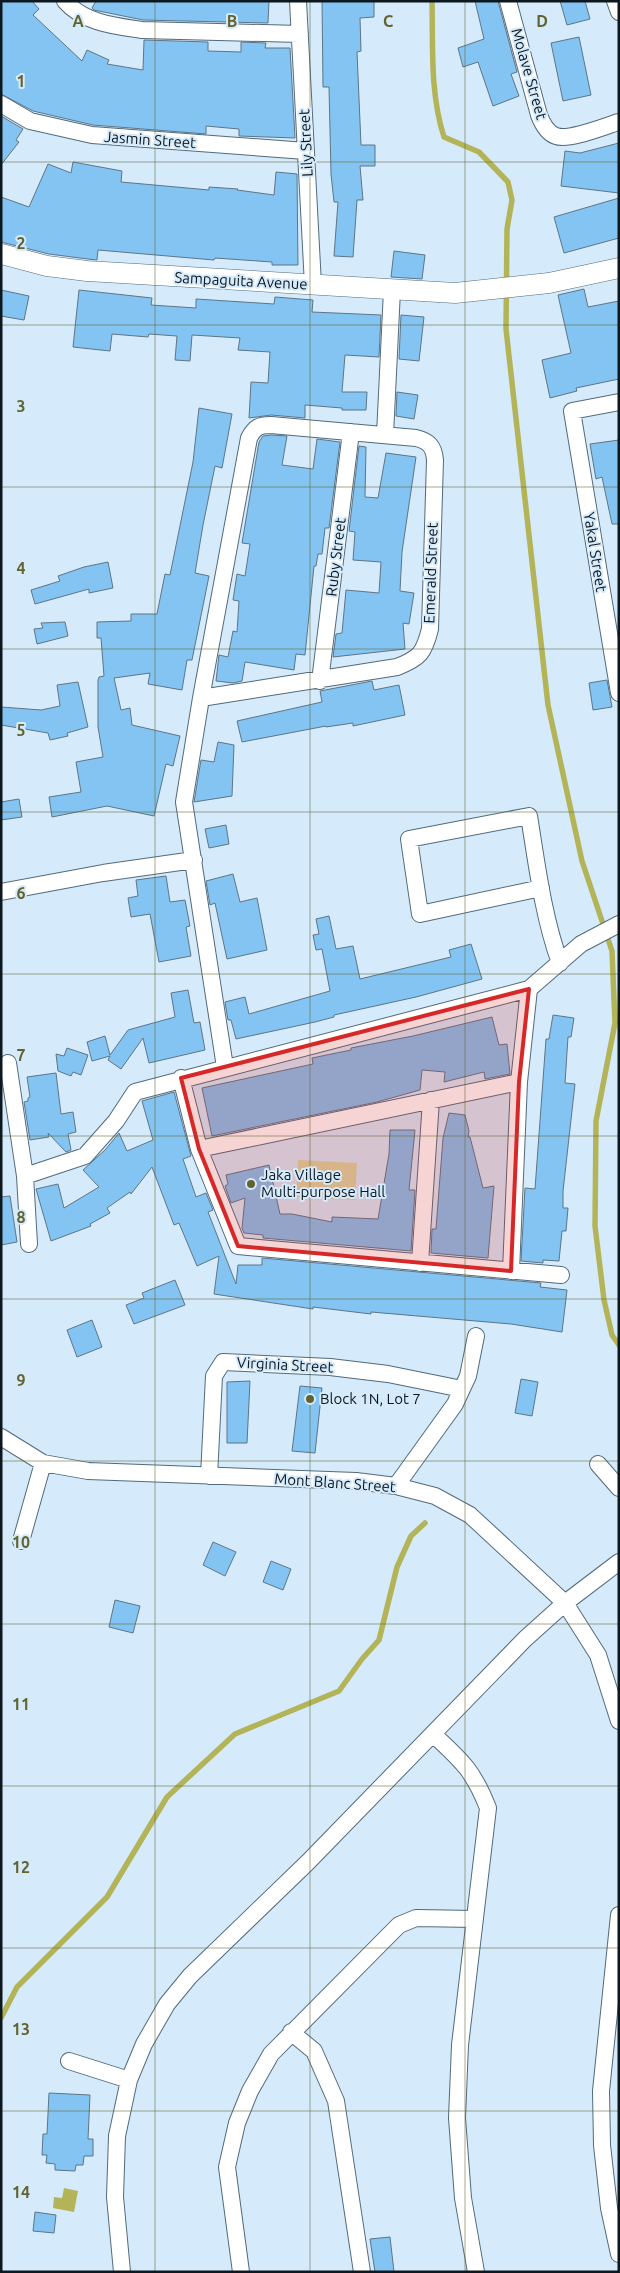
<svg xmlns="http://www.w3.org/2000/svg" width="620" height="2273" font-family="Ubuntu,sans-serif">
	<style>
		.green { fill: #d7d8a3 }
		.water { fill: #b3b458 }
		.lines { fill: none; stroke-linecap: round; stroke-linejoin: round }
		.stream { stroke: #b3b458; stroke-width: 5.5 }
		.building { fill: #84c4f2; stroke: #5d7587 }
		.minor-casing { stroke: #526a7b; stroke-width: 18 }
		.tertiary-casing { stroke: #526a7b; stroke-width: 21 }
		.minor { stroke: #fff; stroke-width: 16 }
		.tertiary { stroke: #fff; stroke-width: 20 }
		.marked { fill: #d62828; fill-opacity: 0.2; stroke: #d62828; stroke-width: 4; stroke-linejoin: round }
		.grid { fill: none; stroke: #636330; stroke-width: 1; stroke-opacity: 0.55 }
		.poi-dot { fill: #636330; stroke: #d5ebfb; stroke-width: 2 }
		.labels { text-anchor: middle; stroke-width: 4; stroke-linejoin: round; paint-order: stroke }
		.street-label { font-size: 15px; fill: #0d171e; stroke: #d5ebfb }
		.poi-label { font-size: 15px; fill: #0d171e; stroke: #d5ebfb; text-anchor: start }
		.grid-label { font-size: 16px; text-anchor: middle; font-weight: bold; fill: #636330; stroke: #d5ebfb; stroke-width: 4; stroke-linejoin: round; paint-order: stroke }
	</style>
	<rect width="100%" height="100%" fill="#d5ebfb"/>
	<path class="green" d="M298,1160L357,1163L355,1200L296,1197Z"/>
	<path class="water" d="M64,2188L78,2191L74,2212L53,2208L54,2197L62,2198Z"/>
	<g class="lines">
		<path class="stream" d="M432,1C433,47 430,94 444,137L479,152L508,182L512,200L507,229L506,329L548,705L582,861L612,951L615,1023L596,1121L595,1226L604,1300L612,1335L619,1345
			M1,2018L17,1987L107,1897L167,1797L235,1734L339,1691L362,1659L379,1640L397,1567L411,1536L425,1523"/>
	</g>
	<path class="building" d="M1,1H32L39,9L33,15L82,61L87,50L109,60L107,64L143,70L144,40L208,42V51L241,52V42L266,43L265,48H290L295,138L239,136V129L206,126V134L93,125L33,111L1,94Z
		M96,1H269L268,23L143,20L94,10L92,8Z
		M322,1H374V17L360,18L361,51L357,52L361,145H375V166H360L363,200H357L353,257L334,256L338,202H334L331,174L329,87H323Z
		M475,1H498L517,72L511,74L519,96L493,106L478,62L463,67L458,48L484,39Z
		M560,1H585L590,19L567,25Z
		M579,37L591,95L563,101L551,43Z
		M1,116L23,129L16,140L19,142L1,165Z
		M619,143V193L561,186L565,151L580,153Z
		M73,162L122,171L121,182L209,190V187L238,189L237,190L274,195L276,172L297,174L298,265H272V262L215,258L214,260L98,250L97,260L88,259L49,254L1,242V197L29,207L48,164L71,173Z
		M619,198V238L564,253L554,217Z
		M394,251L425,255L422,279L391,277Z
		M584,289L588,307L619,301V379L576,388L577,391L550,398L542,360L571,353L558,295Z
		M1,290L29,296L24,320L1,316Z
		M79,290L152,298L151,305L196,308V299L274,304L275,297L313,300L312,312L381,315L379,357L345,355L342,392H367L366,410H342V408L305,405V418L271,415L249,418L251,382L268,383L270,352L238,350L240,338L192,335L190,361L175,360L177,336L149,334L148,337L112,334L110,351L73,347Z
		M401,315L424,317L419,361L399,359Z
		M397,392L418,395L414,419L396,416Z
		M199,408L232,414L222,468L215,466L203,525L195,573L209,576L192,660H187L182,690L148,684L150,673L114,678L121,710L130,708L132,725L180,736L173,766L166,764L154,816L107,806L52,817L49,797L81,792L76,762L103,757L98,727V680L99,677L104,676L101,638H97V622L131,621V614H157L165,574L170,575L193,462Z
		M271,435L287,436L282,465L313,469L317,439L340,442L329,528H325L322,554H318L316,566H314L305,655L296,654L294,670L245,662L242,681L233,683L216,681L219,655L228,657L233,631L237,632L239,601L233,600L237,574L245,576L250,544L242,543L259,442L263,436Z
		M619,440V524H612L602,477L596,479L590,444Z
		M359,446L366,447L365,497L378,498L386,453L416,457L402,552L400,591L414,593L409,624L403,623L405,649L333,657L336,634L342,633L346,590L379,593L381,562L353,560L355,532L349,531Z
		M108,562L113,588L89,593V589L35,604L31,590L60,581L58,576L84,567Z
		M65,622L68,636L37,644L34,629L43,628L41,623Z
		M607,680L612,707L593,710L589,683Z
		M372,681L374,690L399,685L405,715L353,726V723L326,727V726L242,742L237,721L322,702L320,691Z
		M78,682L88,727L67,733L68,736L50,740L48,733L1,725V707L41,710L60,706L57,685Z
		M218,742L234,745L232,796L194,802L201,760L214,762Z
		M19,799L22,817L1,820V802Z
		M226,825L229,844L209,848L205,829Z
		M233,874L240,902L257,898L267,950L227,959L215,903L210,905L206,881Z
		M166,876L170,902L185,900L190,926L186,927L191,956L159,962L150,914L131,917L128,898L138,896L136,880Z
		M329,916L336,949L353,946L360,979L451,957L449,950L471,944L482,979L416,997L334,1015V1017L315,1022L236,1039L231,1020H228L225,1002L245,997L249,1014L330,991L322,949L316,950L313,935L319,934L316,919Z
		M188,990L194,1023L200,1022L205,1050L149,1063L143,1038L121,1069L108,1060L110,1056L92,1061L87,1042L105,1036L110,1055L128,1030L175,1017L171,993Z
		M553,1015L574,1018L571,1037H568L565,1083L575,1084L563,1191V1208H568L566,1231H562L559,1261L543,1260V1263L521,1261L525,1188L535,1189L546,1039H549Z
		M492,1017L499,1045L507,1044L510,1074L485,1079L484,1072L444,1082L445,1072L422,1070L420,1090L377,1102L212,1136L202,1088L313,1064L312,1058L351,1050V1048L413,1036Z
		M67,1048L88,1055L81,1075L73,1072L71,1076L58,1071L56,1054L64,1056Z
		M56,1073L61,1114L73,1112L76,1132L68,1134L71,1150L66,1152L48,1133L49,1137L30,1140L24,1102L28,1101V1098L30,1097L27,1077Z
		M174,1092L191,1156L183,1159L196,1197L206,1193L213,1210L208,1212L236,1284L238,1265H262V1258L541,1283L540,1287L567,1290L562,1332L511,1324L371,1312V1314L313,1307V1309L214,1294L219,1256L197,1266L179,1223L174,1225L152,1167L131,1194L130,1192L107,1208L110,1213L90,1224L91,1226L51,1241L36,1189L58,1184L64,1208L99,1187L83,1170L105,1150L119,1133L127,1151L153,1140L142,1101Z
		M449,1113L465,1115L469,1131L468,1137H470L483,1188L494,1186L488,1258L431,1253L432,1229H436L443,1138Z
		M390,1130H415L409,1190H415L411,1251L263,1238V1235L244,1233L242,1228L245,1198L231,1203L225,1186L228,1184L226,1175L269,1165L280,1214H292L332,1222V1217L378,1219L389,1154Z
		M10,1196L17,1242L1,1245V1197Z
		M175,1280L185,1305L134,1324L126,1305L144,1298L142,1293Z
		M92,1320L102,1347L77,1357L67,1330Z
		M521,1379L538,1382L532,1416L515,1413Z
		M250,1381L247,1443H227V1382Z
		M300,1386L322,1388L315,1453L292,1451Z
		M213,1542L236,1552L225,1576L203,1565Z
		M271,1561L291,1569L283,1590L263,1582Z
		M115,1600L140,1606L133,1633L109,1627Z
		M49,2093L90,2095L88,2139H93V2156H84L83,2165H76L75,2171L55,2170V2164L46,2163L47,2155H42L43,2134H47Z
		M35,2212L56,2215L54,2233L33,2231Z
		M390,2237L394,2272H375L370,2239Z"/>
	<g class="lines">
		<g class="minor-casing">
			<path id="minor" d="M65,1C84,23 115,26 142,30L300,34
				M298,1L313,285
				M508,1L539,115C542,123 547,133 556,136C569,141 605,126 619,122
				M615,1L619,12
				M1,104L30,121L92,135L306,151
				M619,402L572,411L619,693
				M385,435L392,290
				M320,681L351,432
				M201,698L397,667C420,658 424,653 430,629L435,460C434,447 429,441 416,438L271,425C259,425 255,427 249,438L201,698L184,802L225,1067
				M541,888L420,914L409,839L529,816C537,865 543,916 560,963
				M1,892L103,873L194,860
				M8,1063L25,1176L29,1244
				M181,1078L199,1149L238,1246L561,1275
				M199,1149L519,1082
				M25,1176L85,1156L116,1121L135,1092L529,989
				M420,1263L431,1100
				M511,1271L519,1082L529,989L581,944L619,924
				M1,1437L43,1463L88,1471L356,1481L396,1486L435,1496L470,1515L565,1603L598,1655L619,1721
				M598,1464L619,1488
				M209,1476L214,1376L223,1362L330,1367L388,1374L462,1389
				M396,1486L455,1404L468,1376L476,1336
				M21,1541L43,1463
				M433,1734C462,1761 473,1770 488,1808L460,2045L457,2118L463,2198L476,2272
				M619,1915L601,2091L602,2145L609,2208L619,2254
				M291,2032L314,2051L336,2101L362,2272
				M69,2061L129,2080
				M122,2272L115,2197L117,2136L129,2080L144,2044L167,2004L190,1976L308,1862L525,1639L565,1603L619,1562
				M241,2272L227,2167L237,2123L250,2091L271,2054L399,1925L416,1918L475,1919"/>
		</g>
		<g class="tertiary-casing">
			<path id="tertiary" d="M1,254L47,266L87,271L455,293L549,283L619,268"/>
		</g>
		<use href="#minor" class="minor"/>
		<use href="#tertiary" class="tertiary"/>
	</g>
	<path class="marked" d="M529,989L519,1082L511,1271L238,1246L199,1149L181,1078Z"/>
	<path class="grid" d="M155,1V2272M310,1V2272M465,1V2272M1,162H619M1,325H619M1,487H619M1,649H619M1,812H619M1,974H619M1,1136H619M1,1299H619M1,1461H619M1,1624H619M1,1786H619M1,1948H619M1,2111H619"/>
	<g class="poi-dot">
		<circle cx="251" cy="1184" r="5"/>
		<circle cx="310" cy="1399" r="5"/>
	</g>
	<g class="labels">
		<g class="street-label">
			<text transform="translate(529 74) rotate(74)" y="5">Molave Street</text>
			<text transform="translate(150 140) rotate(4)" y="5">Jasmin Street</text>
			<text transform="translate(306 143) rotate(-93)" y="5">Lily Street</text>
			<text transform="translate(241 281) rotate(3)" y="5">Sampaguita Avenue</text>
			<text transform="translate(595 552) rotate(81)" y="5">Yakal Street</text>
			<text transform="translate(336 557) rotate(-83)" y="5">Ruby Street</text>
			<text transform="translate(431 573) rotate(-88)" y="5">Emerald Street</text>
			<text transform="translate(285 1365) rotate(3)" y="5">Virginia Street</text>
			<text transform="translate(335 1483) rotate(4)" y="5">Mont Blanc Street</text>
		</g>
		<g class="poi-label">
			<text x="261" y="1180">Jaka Village<tspan x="261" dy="17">Multi-purpose Hall</tspan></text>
			<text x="320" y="1404">Block 1N, Lot 7</text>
		</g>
	</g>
	<g class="grid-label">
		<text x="78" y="27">A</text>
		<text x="232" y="27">B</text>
		<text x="388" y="27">C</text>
		<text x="542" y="27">D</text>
		<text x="21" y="87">1</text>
		<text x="21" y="249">2</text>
		<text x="21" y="412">3</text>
		<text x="21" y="574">4</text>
		<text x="21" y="736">5</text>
		<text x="21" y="899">6</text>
		<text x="21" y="1061">7</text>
		<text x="21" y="1223">8</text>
		<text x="21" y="1386">9</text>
		<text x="21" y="1548">10</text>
		<text x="21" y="1710">11</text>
		<text x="21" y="1873">12</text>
		<text x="21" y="2035">13</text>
		<text x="21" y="2198">14</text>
	</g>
	<rect width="620" height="2273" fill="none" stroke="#0d171e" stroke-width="5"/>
</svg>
